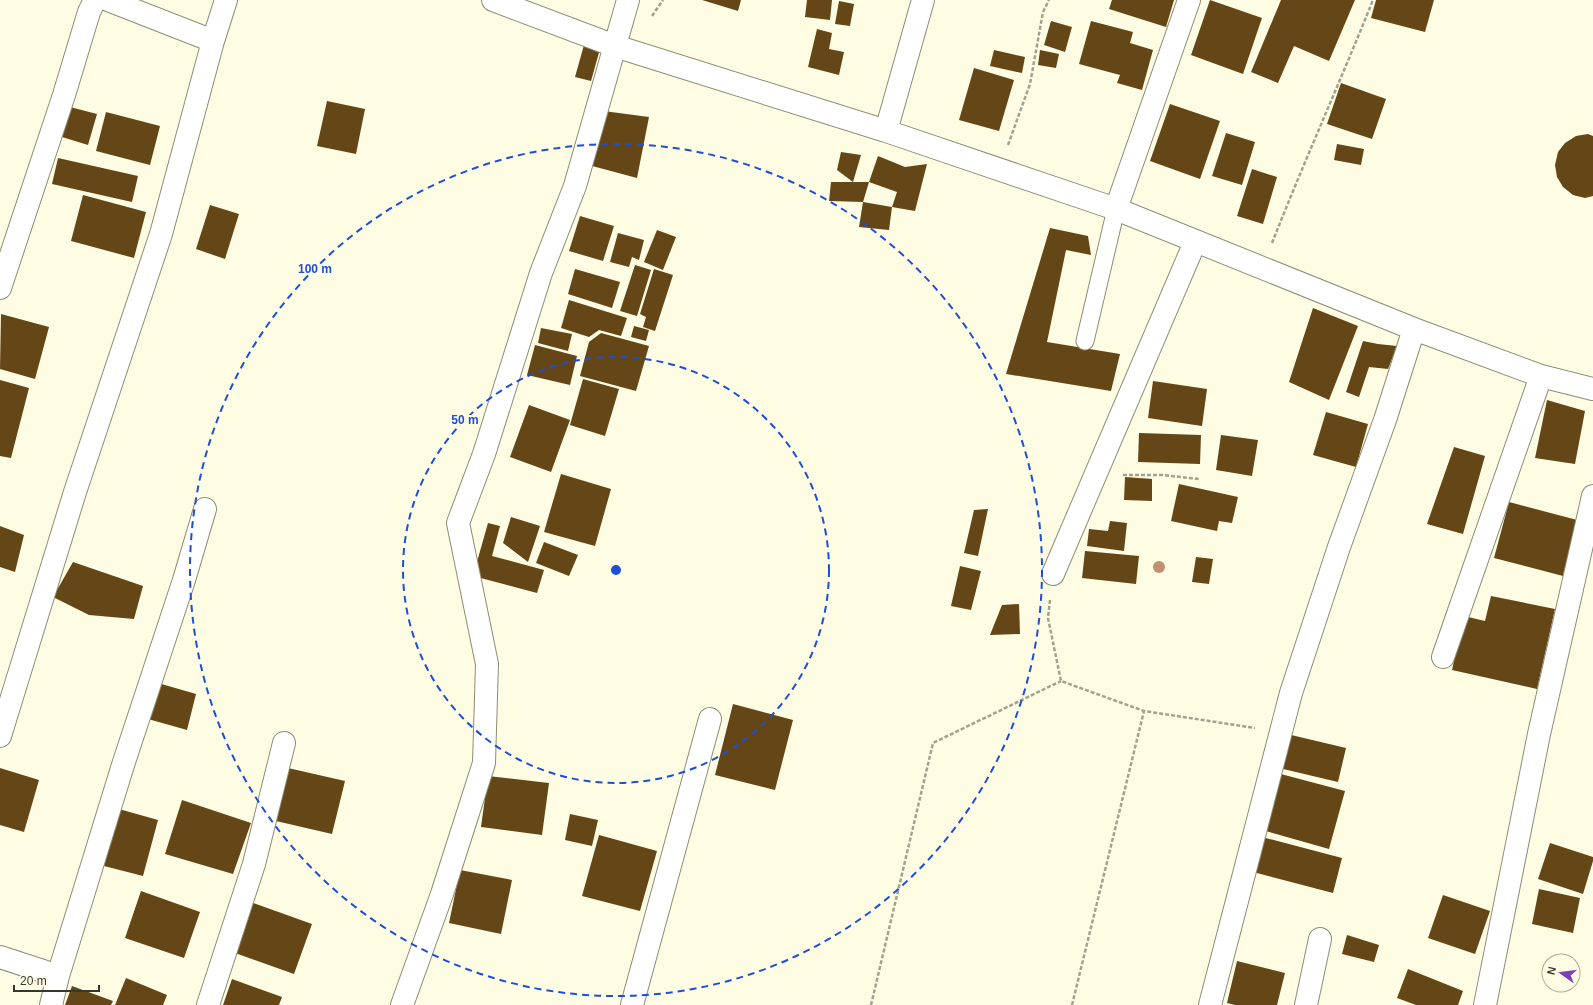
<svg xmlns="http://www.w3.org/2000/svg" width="1593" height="1005" font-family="Arial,sans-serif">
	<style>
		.building { fill: #654616 }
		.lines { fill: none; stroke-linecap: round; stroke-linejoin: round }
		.lane-casing { stroke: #8d8c75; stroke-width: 19 }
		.street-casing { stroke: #8d8c75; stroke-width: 24 }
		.path { stroke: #a3a290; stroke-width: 2.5; stroke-dasharray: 4 2; stroke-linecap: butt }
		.lane { stroke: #fff; stroke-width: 17 }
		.street { stroke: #fff; stroke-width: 22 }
		.tree { fill: #c09171 }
		.ring { fill: none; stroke: #1d4ed8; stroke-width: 2; stroke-dasharray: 7 5 }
		.centre { fill: #1d4ed8; stroke: #fefde4; stroke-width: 2 }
		.ring-label { font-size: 12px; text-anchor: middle; font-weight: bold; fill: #1d4ed8; stroke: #fefde4; stroke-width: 4; stroke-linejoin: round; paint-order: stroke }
	</style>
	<rect width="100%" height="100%" fill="#fefde4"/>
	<path class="building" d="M702,0H741L738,11Z
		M807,0H832L830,20L805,17Z
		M1112,0H1174L1166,27L1109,9Z
		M1210,0L1262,18L1243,74L1191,55Z
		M1281,0H1355L1329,61L1294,46L1278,83L1251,72Z
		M1376,0H1434L1425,32L1371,18Z
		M839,1L854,4L850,26L835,24Z
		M1051,21L1072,27L1065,52L1044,45Z
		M1091,21L1133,32L1130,43L1153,50L1142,90L1117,83L1120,75L1079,64Z
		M817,29L832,33L829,49L844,52L839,75L808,67Z
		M584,45L600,49L591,81L575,77Z
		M994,50L1025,57L1022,73L990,66Z
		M1040,50L1059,54L1056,68L1038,65Z
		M974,68L1014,80L999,131L959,120Z
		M1341,83L1386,99L1372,139L1327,124Z
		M327,101L365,109L356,154L317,146Z
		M1170,104L1220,121L1200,179L1150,161Z
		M70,107L97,114L88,145L62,137Z
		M596,110L649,117L637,178L581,163Z
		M106,112L160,126L150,165L96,151Z
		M1226,133L1255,142L1242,185L1212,176Z
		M1588,134L1593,136V196L1585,198L1573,195L1563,187L1557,177L1555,165L1558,152L1565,143L1576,136Z
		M1337,144L1364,149L1361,165L1334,160Z
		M841,152L861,155L853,182L837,170Z
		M878,156L905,167L927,164L915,211L892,207L897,192L869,182Z
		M58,158L138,176L132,202L52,184Z
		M1252,169L1277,177L1263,224L1237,216Z
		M831,182H869L863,202L829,201Z
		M83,195L146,212L134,258L71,241Z
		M863,202L892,207L889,230L859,227Z
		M210,205L239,214L225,259L196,249Z
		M580,216L614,226L603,261L569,251Z
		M1050,228L1088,236L1091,255L1066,250L1047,342L1120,354L1111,391L1006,374Z
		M657,230L676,237L663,270L644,262Z
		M618,233L644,240L639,260L632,257L629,267L610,262Z
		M635,265L651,270L637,316L620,311Z
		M575,269L620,282L612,308L568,294Z
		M654,269L673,275L655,331L643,327L646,317L640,314Z
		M569,300L627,318L621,336L599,330L589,337L561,328Z
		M1313,308L1358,326L1329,400L1289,382Z
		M1,314L49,327L35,379L0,369Z
		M634,326L649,330L646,341L631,337Z
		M541,328L572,334L568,351L538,343Z
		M601,333L649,346L636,391L580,376L589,342Z
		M1363,341L1378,344L1397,346L1388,369L1369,367L1359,397L1346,392Z
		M535,345L577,356L570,385L527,375Z
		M583,379L619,389L605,436L570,425Z
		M0,380L29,388L11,458L0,456Z
		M1153,381L1207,389L1202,426L1148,418Z
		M1547,400L1585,411L1575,464L1535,458Z
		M529,405L570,420L551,472L510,457Z
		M1326,412L1368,424L1356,467L1313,455Z
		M1139,433L1201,435L1200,464L1138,462Z
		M1221,435L1258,440L1252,476L1216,470Z
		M1454,447L1485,456L1463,534L1427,524Z
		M561,474L611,489L595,546L544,532Z
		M1125,477L1152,479V501L1124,500Z
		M1179,484L1238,497L1232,523L1219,521L1217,531L1171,521Z
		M1509,502L1577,520L1563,576L1494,558Z
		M988,509L978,556L964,553L974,510Z
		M511,517L540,526L528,562L503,543Z
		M1110,521L1127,523L1124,551L1087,546L1089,529L1108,531Z
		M488,523L500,526L492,556L544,570L537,593L473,576Z
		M0,526L24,535L15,572L0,567Z
		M544,542L578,555L569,576L536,563Z
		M1085,551L1139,556L1136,584L1082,578Z
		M1196,557L1213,559L1209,584L1192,582Z
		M73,562L143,586L134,619L89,615L53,597Z
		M960,566L981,571L971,610L951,606Z
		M1491,596L1555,609L1537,689L1452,670L1464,616L1485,621Z
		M1019,604L1020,634L990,635L1002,605Z
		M158,683L196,694L187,730L148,719Z
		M733,704L793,720L775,790L715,775Z
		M1287,734L1346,748L1338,782L1279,768Z
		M0,768L39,780L24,832L0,825Z
		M288,768L345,781L332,834L276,821Z
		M1277,773L1345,791L1329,849L1262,830Z
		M488,776L549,783L542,835L481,827Z
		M182,800L251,823L233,874L165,854Z
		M119,809L158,820L143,876L104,866Z
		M570,814L598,820L592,846L565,840Z
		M599,835L657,851L640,911L582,896Z
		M1262,837L1342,858L1333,893L1253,872Z
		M1550,843L1593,857V861L1583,894L1538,879Z
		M460,870L512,880L501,934L449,923Z
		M1539,889L1580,898L1573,933L1532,924Z
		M141,891L200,912L184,958L125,938Z
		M1443,895L1490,911L1475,954L1428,938Z
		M253,903L312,924L294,974L235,953Z
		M1347,935L1379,945L1374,962L1342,954Z
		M1237,961L1285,973L1277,1005H1235L1227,1003Z
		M1408,969L1463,991L1458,1005H1416L1397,998Z
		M126,978L167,995L163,1005H115Z
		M232,979L282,997L279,1005H223Z
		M72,986L113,1001L111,1005H65Z"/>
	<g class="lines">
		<g class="lane-casing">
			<path id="lane" d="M1085,341L1116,209"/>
		</g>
		<g class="street-casing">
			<path id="street" d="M108,0L213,41L226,0
				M493,0L615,46L886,131L1116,209L1414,329L1541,376L1593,389
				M886,131L923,0
				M1116,209L1189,0
				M0,288L64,95L89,12L95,0
				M1053,574L1195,242
				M1443,657L1541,376
				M0,736L75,492L161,234L213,41
				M0,957L58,976L123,765L184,580L205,509
				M51,1005L58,976
				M208,1005L254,864L284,743
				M402,1005L442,894L484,763L487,664L458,523L484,454L541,273L575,186L628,0
				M632,1005L710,719
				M1210,1005L1291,693L1339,547L1385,420L1414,329
				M1306,1005L1320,939
				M1485,1005L1539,734L1593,496"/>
		</g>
		<path class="path" d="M652,16L663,0
			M1008,145L1030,84L1043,12L1049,0
			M1272,243C1304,162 1340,82 1373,0
			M1123,475H1162L1199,479
			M1050,600L1048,618L1061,681L1144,711L1255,728
			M871,1005L933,743L1061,681
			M1072,1005L1144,711"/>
		<use href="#lane" class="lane"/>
		<use href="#street" class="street"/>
	</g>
	<circle class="tree" cx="1159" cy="567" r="6"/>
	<g class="ring">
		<circle cx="616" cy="570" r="213"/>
		<circle cx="616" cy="570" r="426"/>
	</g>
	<circle cx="616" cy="570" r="6" class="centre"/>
	<g class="ring-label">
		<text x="315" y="273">100 m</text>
		<text x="465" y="424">50 m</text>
	</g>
	<g transform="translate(1561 973) rotate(284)"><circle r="19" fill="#fefde4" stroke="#aeae9b"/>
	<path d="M0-3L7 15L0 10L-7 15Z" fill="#7d3fb4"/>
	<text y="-6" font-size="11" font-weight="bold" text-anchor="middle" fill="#37372d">N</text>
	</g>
	<path d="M14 985v6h85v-6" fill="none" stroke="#37372d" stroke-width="2"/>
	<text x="20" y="985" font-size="12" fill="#37372d" stroke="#fefde4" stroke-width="3" paint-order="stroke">20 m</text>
</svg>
